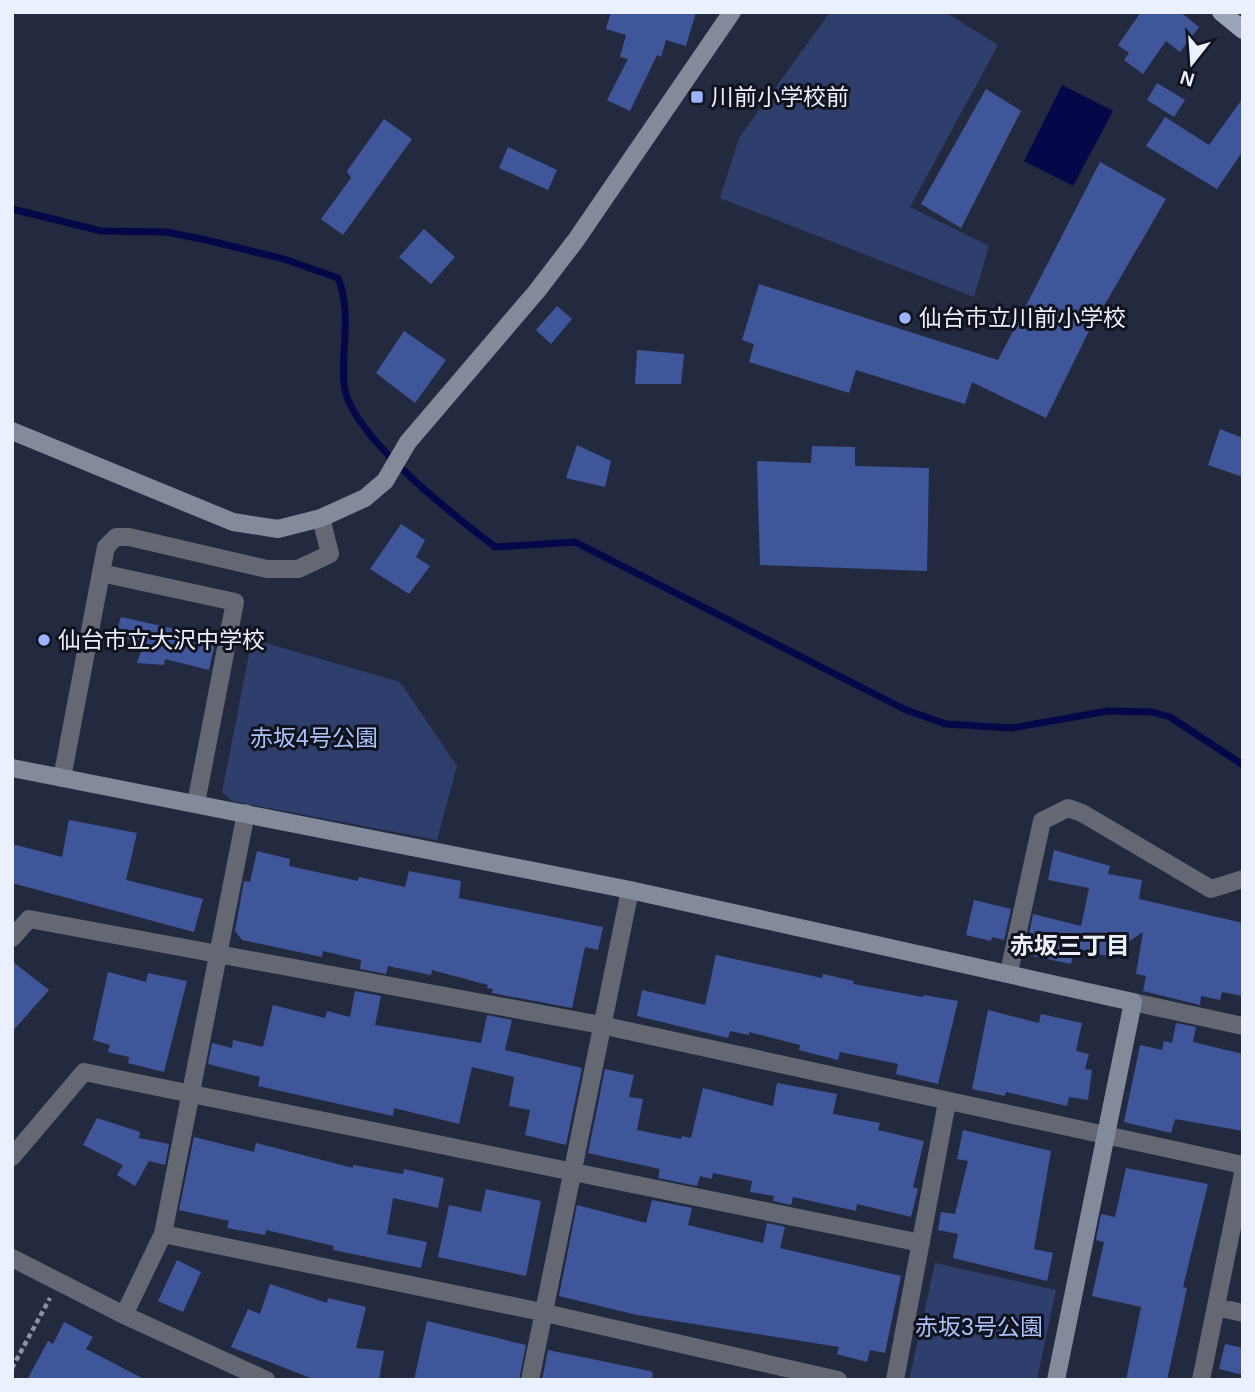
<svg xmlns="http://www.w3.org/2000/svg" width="1255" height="1392" font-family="Helvetica,'Noto Sans JP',sans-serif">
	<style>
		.green { fill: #2e3e6d }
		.water { fill: #050748 }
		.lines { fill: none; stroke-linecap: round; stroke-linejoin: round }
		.stream { stroke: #050748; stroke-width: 7 }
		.building { fill: #40569b }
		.path { stroke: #8c92a3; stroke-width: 4.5; stroke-dasharray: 5 3.5; stroke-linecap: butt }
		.street { stroke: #646873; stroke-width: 18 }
		.secondary { stroke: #838a9b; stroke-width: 18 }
		.primary { stroke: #9ca4ba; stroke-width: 18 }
		.poi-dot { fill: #9ab5fd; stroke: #10131d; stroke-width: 2.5 }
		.labels { text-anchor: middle; stroke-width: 6; stroke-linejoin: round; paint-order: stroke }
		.poi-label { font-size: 23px; fill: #ebf0fe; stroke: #10131d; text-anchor: start }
		.park-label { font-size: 23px; fill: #aac1fb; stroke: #10131d }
		.neighbourhood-label { font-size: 24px; font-weight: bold; fill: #ebf0fe; stroke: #10131d }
	</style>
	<rect width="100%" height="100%" fill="#232a3f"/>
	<path class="green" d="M830,12H945L998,45L910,207L989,246L974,297L720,198L739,138Z
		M262,642L400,682L457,766L437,840L232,801L222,792L249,654Z
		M935,1263L1056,1290L1037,1380H909Z"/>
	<path class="water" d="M1062,85L1113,111L1073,186L1024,161Z"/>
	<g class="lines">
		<path class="stream" d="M12,209L101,231L166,232L202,239L284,259L338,278C352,312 341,349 344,384C348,434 456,517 495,547L575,542L906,710L946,724L1012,728L1108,711L1152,712L1170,717L1243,765"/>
	</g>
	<path class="building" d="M611,12H696L686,46L666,40L661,57L657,55L630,111L607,100L628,59L620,57L626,35L606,29Z
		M1141,12H1180L1199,27L1180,52L1166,41L1143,74L1124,60L1129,53L1118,45Z
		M1157,83L1185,100L1174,117L1147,100Z
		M986,89L1021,111L961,228L921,204Z
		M1243,98V151L1217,189L1146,146L1165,117L1209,145Z
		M384,119L412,139L343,235L321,219L351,178L347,171Z
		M508,147L557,170L548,190L499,168Z
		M1100,162L1166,199L1087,335L1046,418L972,382L965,404L856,370L849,393L749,362L754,344L742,340L759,284L998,360Z
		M424,229L455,257L431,284L399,257Z
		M557,306L572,319L551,344L536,330Z
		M404,331L446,360L415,403L376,373Z
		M637,350L684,354L681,384H635Z
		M1220,429L1243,438V477L1208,465Z
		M577,445L611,461L605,487L566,478Z
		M812,446L855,447V466L929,468L927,571L760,565L757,461L811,463Z
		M401,524L425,540L416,557L430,566L409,594L370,569Z
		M121,617L216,638L209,670L165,659L164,665L137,663L143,646L116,633Z
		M69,820L137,833L126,880L203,899L194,932L12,883V844L62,857Z
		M1054,850L1110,866L1108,874L1142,880L1139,899L1243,923V996L1222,992L1220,1000L1201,996L1200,1005L1143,991L1146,976L1136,974L1143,932L1107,956L1074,948L1071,964L1033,956L1035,945L1027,944L1033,914L1081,926L1089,888L1048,880Z
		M257,851L290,859L289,866L358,881L359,877L405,887L409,871L461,881L459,898L603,927L598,950L585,947L572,1008L492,993L493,989L487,988L488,985L432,970L431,975L388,966L386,974L360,969L361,960L323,951L322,957L242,940L235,931L244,881L250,882Z
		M974,900L1011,909L1004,940L992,937L991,941L966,935Z
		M716,955L822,978L823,974L854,981L853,984L923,997L924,995L958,1001L938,1084L896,1074L898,1064L840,1052L838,1060L799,1050L800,1045L749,1032V1035L730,1031L728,1038L637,1016L642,990L705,1005Z
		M12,961L49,990L12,1032Z
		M108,972L146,982L148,973L187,981L164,1072L128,1063L129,1057L108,1052L110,1045L93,1040Z
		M355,991L381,996L375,1025L481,1043L487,1015L512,1020L505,1050L582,1068L566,1145L525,1135L530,1110L509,1106L514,1077L472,1067L459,1124L394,1108L393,1116L258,1086L260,1077L208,1064L212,1043L232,1048L233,1040L263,1047L273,1005L325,1018L327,1011L350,1017Z
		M988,1010L1039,1023L1041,1014L1082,1023L1076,1051L1089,1054L1085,1069L1092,1070L1088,1100L1069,1097L1067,1106L1006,1092L1005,1096L972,1089Z
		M1176,1023L1196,1027L1193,1042L1243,1054V1131L1175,1119L1171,1133L1124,1122L1140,1045L1162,1050L1164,1041L1172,1043Z
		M605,1069L634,1075L629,1097L643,1099L637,1130L681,1139L682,1136L691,1138L703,1088L773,1106L777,1083L837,1094L833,1114L880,1123L878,1130L924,1141L913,1187L918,1189L911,1217L857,1204L856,1211L793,1197L791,1205L773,1201L774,1196L750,1192L752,1181L713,1173L712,1179L700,1176L697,1186L658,1178L660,1169L588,1153Z
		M97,1118L140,1132L139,1138L169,1144L165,1165L149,1161L135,1186L117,1175L123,1165L83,1145Z
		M963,1130L1051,1151L1034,1249L1053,1253L1047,1281L953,1258L958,1234L938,1230L941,1212L955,1214L968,1161L957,1159Z
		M194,1137L254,1152L256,1143L353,1168V1165L403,1174L404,1169L444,1178L438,1208L393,1198L387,1234L427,1242L421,1268L333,1250L334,1246L266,1230L265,1235L227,1228L229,1221L179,1210Z
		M1126,1168L1208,1184L1183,1287L1187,1288L1167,1380H1126L1141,1307L1092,1296L1104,1242L1096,1240L1101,1214L1115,1217Z
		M486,1189L541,1201L526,1276L438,1257L449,1205L481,1212Z
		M652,1200L692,1208L688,1225L763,1243L767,1223L785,1227L780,1248L901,1276L885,1353L870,1350L867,1362L837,1354L839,1347L637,1315L559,1296L577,1205L646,1223Z
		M177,1260L201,1272L183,1312L158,1301Z
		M270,1284L327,1303L328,1298L366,1307L356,1348L384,1351L379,1380H316L231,1347L248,1309L260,1314Z
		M427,1321L526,1345L519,1380H414Z
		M64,1322L93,1337L86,1349L146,1380H27L48,1341L53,1344Z
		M1225,1344L1243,1348V1375L1219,1369Z
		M548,1350L650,1371L653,1373L652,1380H542Z"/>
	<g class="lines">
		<path class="path" d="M12,1368L50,1298"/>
		<path class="street" d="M101,573L106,547L116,537H129L267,569H298L330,554L321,518
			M62,778L101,573L235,602L196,803
			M12,938L29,919L601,1025L1243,1165
			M1009,972L1042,821L1068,808L1082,813L1211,889L1243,879
			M1133,1002L1243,1026
			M12,1157L84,1072L921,1243
			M163,1234L532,1310L838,1380
			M12,1258L124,1315L266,1380
			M1216,1307L1243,1313
			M124,1315L163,1234L246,813
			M530,1380L630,890
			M895,1380L947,1102
			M1201,1380L1243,1173"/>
		<path class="secondary" d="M12,431L233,522L278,529L321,518L365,498L385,481L408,442L537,291L576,240L732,12
			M12,768L630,890L1133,1002L1056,1380"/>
		<path class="primary" d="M1221,12L1243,30"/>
	</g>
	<g class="poi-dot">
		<rect x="690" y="90" width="14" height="14" rx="3.5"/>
		<circle cx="905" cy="318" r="7"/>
		<circle cx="44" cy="640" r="7"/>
	</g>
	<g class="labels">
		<g class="poi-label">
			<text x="711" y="105">川前小学校前</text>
			<text x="919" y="326">仙台市立川前小学校</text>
			<text x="58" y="648">仙台市立大沢中学校</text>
		</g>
		<g class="park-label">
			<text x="314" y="746">赤坂4号公園</text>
			<text x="979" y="1335">赤坂3号公園</text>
		</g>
		<g class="neighbourhood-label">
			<text x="1070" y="954">赤坂三丁目</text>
		</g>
	</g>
	<rect width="1255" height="1392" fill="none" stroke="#ebf0fe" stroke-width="28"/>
	<g transform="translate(1192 63) rotate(197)" stroke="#10131d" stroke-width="5" paint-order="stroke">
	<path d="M0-5L12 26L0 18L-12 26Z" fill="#ebf0fe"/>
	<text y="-10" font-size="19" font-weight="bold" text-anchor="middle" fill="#ebf0fe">N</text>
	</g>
</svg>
